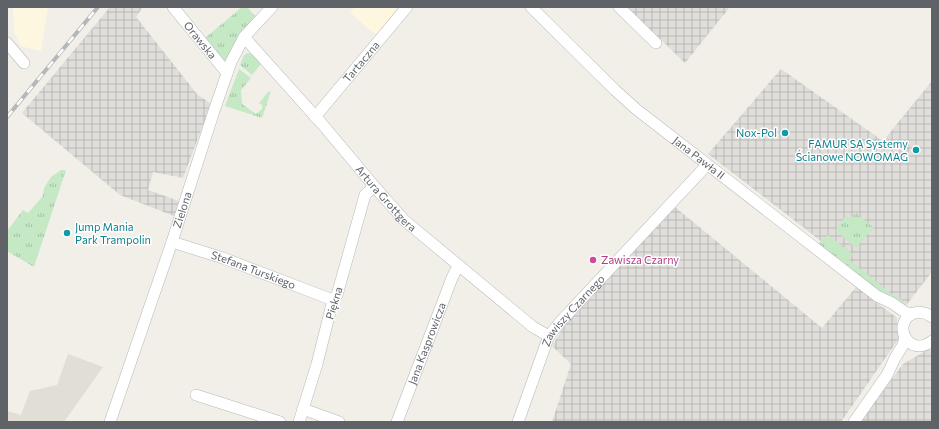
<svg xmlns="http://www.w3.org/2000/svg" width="939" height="429" font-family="Commissioner,sans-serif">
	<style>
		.commercial { fill: #fef7e0 }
		.industrial { fill: url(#industrial-grid) }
		.education { fill: #e1ded6 }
		.grass { fill: url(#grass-tufts) }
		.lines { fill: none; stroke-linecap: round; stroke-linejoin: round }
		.minor-casing { stroke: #b5b8bc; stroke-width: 12 }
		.minor { stroke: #fff; stroke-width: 11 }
		.rail-casing { stroke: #b6b7b8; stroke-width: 4 }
		.rail { stroke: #fff; stroke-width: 2.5; stroke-dasharray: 8; stroke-linecap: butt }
		.culture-dot { fill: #0f9aa8; stroke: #fff; stroke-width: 1.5 }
		.hotel-dot { fill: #d1479c; stroke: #fff; stroke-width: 1.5 }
		.labels { text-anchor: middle; stroke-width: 3; stroke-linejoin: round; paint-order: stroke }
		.street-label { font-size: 11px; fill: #5f6368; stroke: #fff }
		.culture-label { font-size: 11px; fill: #0d838f; stroke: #fff; text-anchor: end }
		.hotel-label { font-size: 11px; fill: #b23c85; stroke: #fff; text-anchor: start }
	</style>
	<defs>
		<pattern id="industrial-grid" width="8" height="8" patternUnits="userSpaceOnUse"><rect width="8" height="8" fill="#e0deda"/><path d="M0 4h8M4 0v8" fill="none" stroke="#b9b8b5"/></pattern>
		<pattern id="grass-tufts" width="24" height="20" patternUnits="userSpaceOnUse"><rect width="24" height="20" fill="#c5e8c5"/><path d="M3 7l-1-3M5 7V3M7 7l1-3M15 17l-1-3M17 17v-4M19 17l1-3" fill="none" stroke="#a3c0a4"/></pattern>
	</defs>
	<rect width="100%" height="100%" fill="#f1efe8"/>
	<path class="commercial" d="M13,7H48L41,51L21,46L14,32Z
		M355,7H398L376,35L350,13Z"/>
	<path class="industrial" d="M110,7H143L136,17L197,94L211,104L183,178L153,172L148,190L179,201L174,216L120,195L22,113Z
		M627,7H730L685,63Z
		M781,69L883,141L932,81V272L904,308L808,231L708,154Z
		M675,207L822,328L856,287L897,318V327L902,334L841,422H552L571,364L552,346L568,320Z
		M929,349L932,352V422H860L903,364Z"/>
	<path class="education" d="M68,354L103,367L64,422H7V411L21,415L30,391L57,385Z"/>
	<path class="grass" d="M242,7H247L255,16L238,39L227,60H224L205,38Z
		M248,53L253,54L261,64L252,75L240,65L244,55Z
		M239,69L251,78L241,90L242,104L256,114L262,109V105L259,103L268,92L271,91L262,118L225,106Z
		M61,170H66L34,267L7,251V231L23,210L28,213L43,196L44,188L51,177Z
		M856,213L874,228L856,248L836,231L837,227L846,216L850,219Z
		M828,235L853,254L848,259L893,295L904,301L899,308L864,282L846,264L822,247L819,243Z"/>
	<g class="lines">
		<g class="minor-casing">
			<g id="minor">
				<path id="s1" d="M173,7L227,73"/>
				<path id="s2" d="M531,7L615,90L636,109L877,296L892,303L905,312L912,314"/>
				<path d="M619,7L656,43"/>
				<path id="s3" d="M244,37L323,125L374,186L404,220L533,327L549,336"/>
				<path d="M7,43L24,63"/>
				<path id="s4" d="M315,117L407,7"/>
				<path id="s5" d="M172,242L223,258L333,300"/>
				<path d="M932,317C927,313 921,311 914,313C890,323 909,359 932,341"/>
				<path d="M196,395L280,422"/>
				<path d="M303,409L339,422"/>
				<path id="s6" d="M110,422L172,242L214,111L231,62L244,37L272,7"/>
				<path d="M299,422L317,364L333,300L337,295L365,195L374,186"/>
				<path id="s7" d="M397,422L452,278L458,266"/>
				<path id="s8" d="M518,422L547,341L549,336L561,321L707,165"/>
				<path d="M854,422L887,375L895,358L903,345L905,337"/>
			</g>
		</g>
		<use href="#minor" class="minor"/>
		<g class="rail-casing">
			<path id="rail" d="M7,117L98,7"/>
		</g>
		<use href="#rail" class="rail"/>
	</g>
	<g class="culture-dot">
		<circle cx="785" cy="133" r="4"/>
		<circle cx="916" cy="150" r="4"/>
		<circle cx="67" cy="233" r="4"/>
	</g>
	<circle class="hotel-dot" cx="593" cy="260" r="4"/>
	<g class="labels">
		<g class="street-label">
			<text dy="4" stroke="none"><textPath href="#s1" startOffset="43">Orawska</textPath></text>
			<text dy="4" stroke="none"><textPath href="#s4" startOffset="72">Tartaczna</textPath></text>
			<text dy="4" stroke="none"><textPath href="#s2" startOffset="226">Jana Pawła II</textPath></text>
			<text dy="4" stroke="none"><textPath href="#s3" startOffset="215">Artura Grottgera</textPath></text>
			<text dy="4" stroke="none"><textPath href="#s6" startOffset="224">Zielona</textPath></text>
			<text dy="4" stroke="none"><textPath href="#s5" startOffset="86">Stefana Turskiego</textPath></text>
			<text transform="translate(334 303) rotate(-73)" y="4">Piękna</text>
			<text dy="4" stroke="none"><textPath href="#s8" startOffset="126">Zawiszy Czarnego</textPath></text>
			<text dy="4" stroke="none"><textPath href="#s7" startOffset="84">Jana Kasprowicza</textPath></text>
		</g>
		<g class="culture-label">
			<text x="777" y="137">Nox-Pol</text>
			<text x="908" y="148">FAMUR SA Systemy<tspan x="908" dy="13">Ścianowe NOWOMAG</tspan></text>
			<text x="75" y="231" text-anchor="start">Jump Mania<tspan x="75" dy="13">Park Trampolin</tspan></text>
		</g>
		<g class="hotel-label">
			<text x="601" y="264">Zawisza Czarny</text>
		</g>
	</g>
	<rect width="939" height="429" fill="none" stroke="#5f6368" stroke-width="16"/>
</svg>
